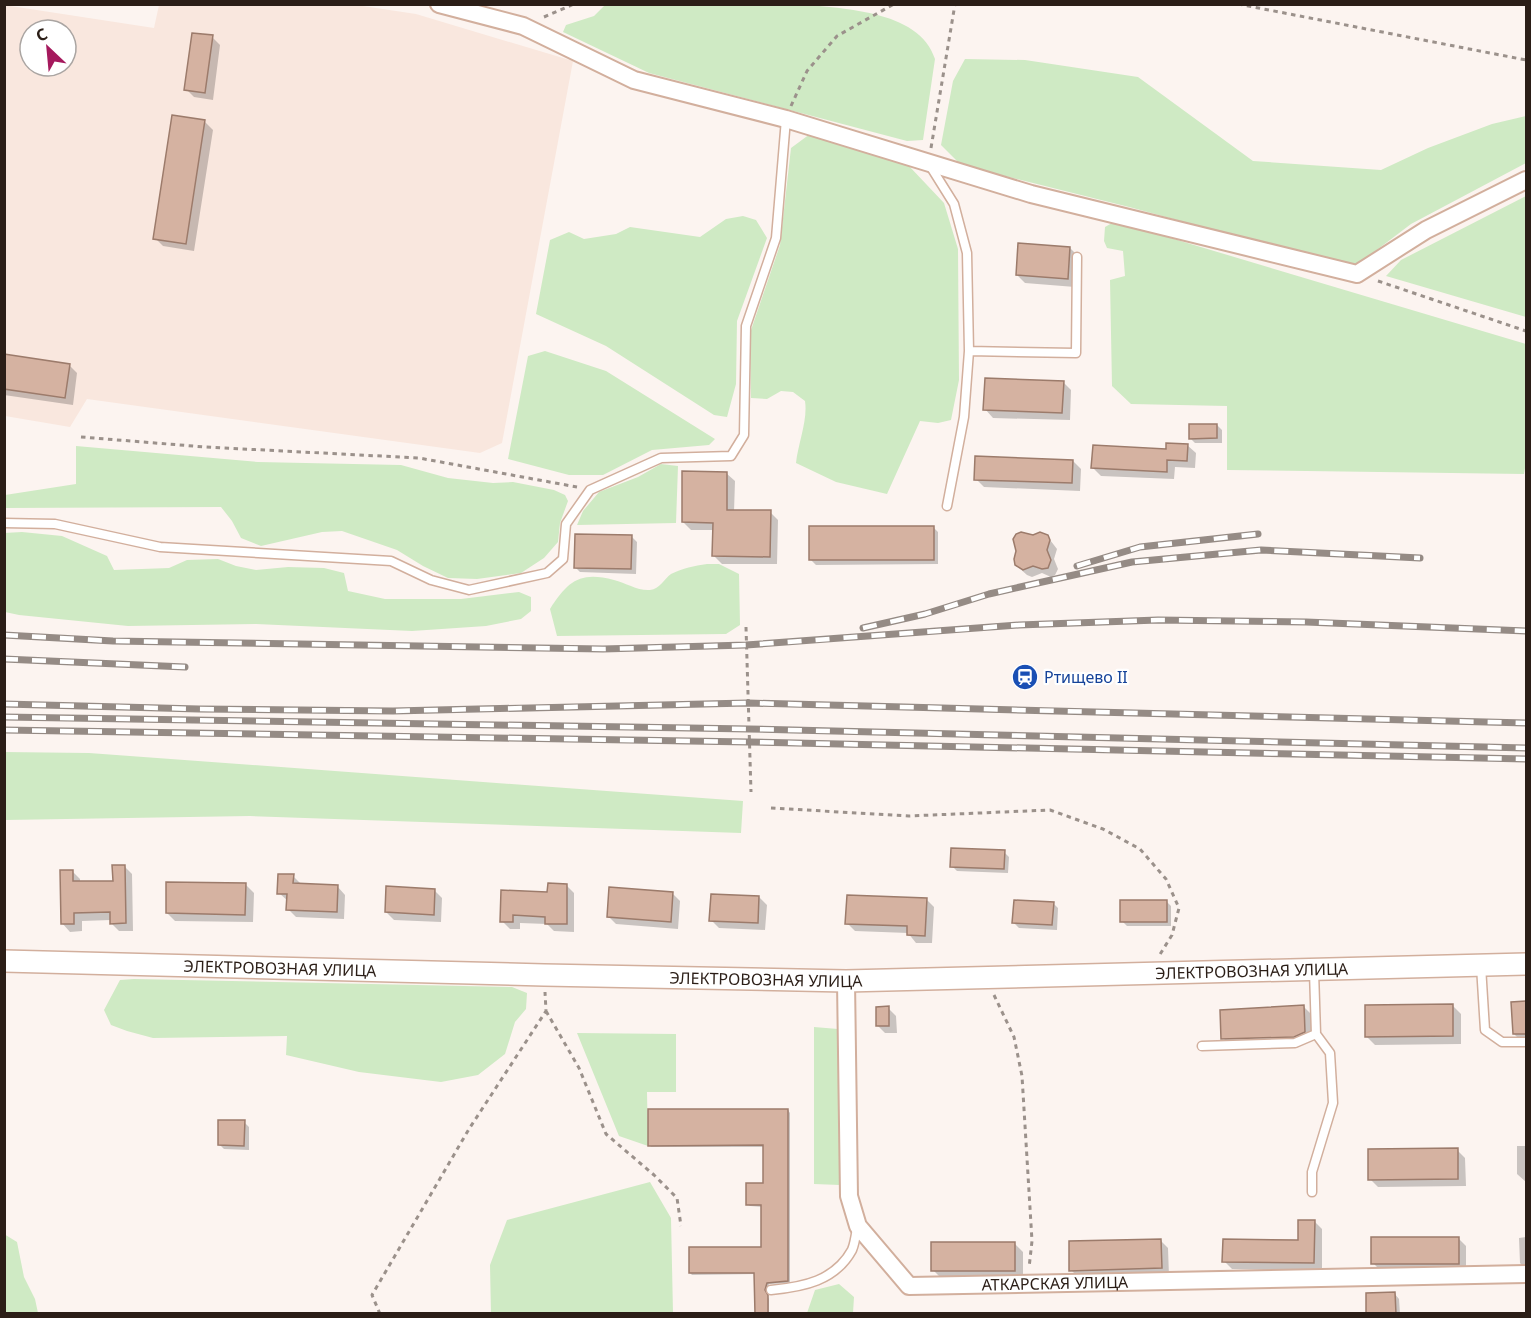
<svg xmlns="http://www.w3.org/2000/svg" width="1531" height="1318" font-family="'Noto Sans',sans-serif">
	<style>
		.built { fill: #f9e7de; fill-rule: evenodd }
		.green { fill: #cfeac4 }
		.shadow { fill: #0003 }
		.building { fill: #d5b2a1; stroke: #9c7b6b; stroke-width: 1.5 }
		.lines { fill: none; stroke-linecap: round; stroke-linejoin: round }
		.service-casing { stroke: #d2af9d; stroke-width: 11 }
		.minor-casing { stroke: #d2af9d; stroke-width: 20 }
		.tertiary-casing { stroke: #d2af9d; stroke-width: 24 }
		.path { stroke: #9b918b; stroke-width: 3; stroke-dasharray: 4.5 4.5; stroke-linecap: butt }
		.service { stroke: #fff; stroke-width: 8 }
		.minor { stroke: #fff; stroke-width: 16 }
		.tertiary { stroke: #fff; stroke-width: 21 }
		.rail-casing { stroke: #958b85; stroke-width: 7 }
		.rail { stroke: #fff; stroke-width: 4.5; stroke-dasharray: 14; stroke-linecap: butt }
		.labels { text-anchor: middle; stroke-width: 4.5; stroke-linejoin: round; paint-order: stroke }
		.transit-label { font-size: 16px; fill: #164399; stroke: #fff; text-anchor: start }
		.street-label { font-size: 16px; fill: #2b1e17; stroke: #fff }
	</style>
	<rect width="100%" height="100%" fill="#fcf4f0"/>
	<path class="built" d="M4,5L154,28L159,5H356L416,14L573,61L502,443L480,453L87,399L70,427L5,416ZM30,30H66V66H30Z"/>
	<path class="green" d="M794,4C837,8 920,9 935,59L923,140L907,141L649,73L563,32L566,25L594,16L605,5Z
		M965,59L1025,60L1138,77L1253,161L1381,170L1428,148L1492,124L1526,116V163L1411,224L1353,268L1133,208L961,165L941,145L953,81Z
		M810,134L909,166L944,203L958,249L959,380L951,420L938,423L920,421L887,494L836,482L796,463C798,444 808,420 805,401L793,392L781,391L767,399L751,398L750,333L780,245L791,148Z
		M1526,196V317L1386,276L1401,260Z
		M743,216L756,220L767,238L737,321L736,384L727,417L714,415L606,346L536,314L550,240L569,232L584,239L616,234L630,227L700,237L726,219Z
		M1112,223L1127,225L1526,344V462L1524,474L1227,470V406L1131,404L1112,386L1110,280L1125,276L1123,251L1107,248L1104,241L1105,227Z
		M545,351L606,371L715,439L709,445L652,450L603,475H569L508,459L528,356Z
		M76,446L258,462L401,465L448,478L493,483L513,482L554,490L565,495L568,501L560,523L558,542L544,558L521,573L477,579L448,578L423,566L397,550L342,531L322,532L261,546L241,538L232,521L221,507L5,508V495L76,484Z
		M661,464L678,466L676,523L577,525L583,511L599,492L638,477Z
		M22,532L62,536L107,556L114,570L169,568L187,560L218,559L236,566L256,570L288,567L324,568L344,573L348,591L385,599H461L519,592L531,597V611L521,619L486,626L412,631L256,624L128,626L19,615L5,612L4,533Z
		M707,564H719L739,574L740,625L726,634L557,636L550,609C568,581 580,571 614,580C626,583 638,591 650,590C660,589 664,579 671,574C683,568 694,566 707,564Z
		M4,752L89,753L743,801L741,833L250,816L5,820Z
		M134,979L512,987L527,993L526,1009L515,1022L505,1054L478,1075L441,1082L359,1072L286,1055L287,1036L153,1038L127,1031L111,1025L104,1010L120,980Z
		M814,1027L838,1029L840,1185L814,1184Z
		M577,1033L676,1034V1092H647L648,1146L619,1136Z
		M650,1182L671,1218L673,1313H491L490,1265L507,1220Z
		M4,1234L17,1242L24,1277L35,1299L38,1313H5Z
		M839,1284L854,1297L853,1313H807L815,1290Z"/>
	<path class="shadow" d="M212,37L220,45L213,100L194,97L186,89Z
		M205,122L213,130L194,251L163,246L155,238Z
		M1070,248L1078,256L1075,287L1025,283L1017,275Z
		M4,356L69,365L77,373L73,405L4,395Z
		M1063,382L1071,390L1070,420L993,418L985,409Z
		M1217,425L1222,430V443H1195L1190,438Z
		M1187,445L1196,453L1195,468L1175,467L1174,479L1101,476L1093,468Z
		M1073,461L1081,469L1080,491L984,487L976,479Z
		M726,473L735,481L734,512H770L778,520L777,564H722L714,556V530H691L683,522Z
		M933,527L938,532V564L816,565L811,560Z
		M1047,536L1057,549L1054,559L1058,569L1055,575L1051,577L1042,573L1032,577L1027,575L1018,567L1033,537Z
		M632,537L637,542L636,574L580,572L575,567Z
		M1004,852L1009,857L1008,873L957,871L952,866Z
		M124,866L132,874L133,931H119L111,923V920L82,921V931L70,932L62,923L72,871L80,879V883L114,882Z
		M293,876L301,884L337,886L345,895L344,919L296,917L288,909V901L279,893Z
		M246,885L254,893L253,922L175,921L167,913Z
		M566,885L574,893V932L554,931L547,924L520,923V929H510L502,921Z
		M434,890L442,898L441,922L394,920L386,912Z
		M672,893L680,901L678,929L616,924L608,916Z
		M759,897L767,905L765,930L719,928L711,920Z
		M926,899L934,907L932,943H916L908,933L855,931L847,923Z
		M1166,901L1171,906V926H1127L1122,921Z
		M1053,903L1058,908L1057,930L1019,928L1014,923Z
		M1526,1003V1042H1522L1514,1034Z
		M1303,1006L1311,1014L1313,1040L1231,1046L1223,1038Z
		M1453,1006L1461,1014V1044L1375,1045L1367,1037Z
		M888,1008L896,1016L897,1033H885L877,1025Z
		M788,1110L790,1113V1283L769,1284L766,1293L769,1299V1314H756V1274L692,1275L690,1273L763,1248V1207L750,1206L747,1204L764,1184V1147H651L649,1145Z
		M244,1122L249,1127V1150L224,1149L219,1144Z
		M1517,1146H1526V1182L1517,1174Z
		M1457,1150L1465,1158L1466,1186L1378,1187L1370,1179Z
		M1314,1221L1322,1229V1271L1232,1269L1224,1261L1299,1242Z
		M1526,1237V1270L1520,1263L1519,1238Z
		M1458,1238L1466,1246V1272L1381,1271L1373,1263Z
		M1160,1240L1168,1248L1169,1276L1079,1278L1071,1270Z
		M1015,1244L1023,1252V1278H941L933,1270Z
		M1394,1293L1399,1299L1400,1314H1368Z"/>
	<path class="building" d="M192,33L213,35L205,93L184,90Z
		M172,115L205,120L186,244L153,239Z
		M1018,243L1070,247L1068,279L1016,275Z
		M4,354L70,364L65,398L4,389Z
		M985,378L1064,381L1062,413L983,410Z
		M1189,424H1217V438L1189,439Z
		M1166,443L1188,444L1187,461L1167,460V472L1091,468L1093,445L1166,449Z
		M975,456L1073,460L1072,483L974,480Z
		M682,471L727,472V510H771L770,557L712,556L713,523L682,522Z
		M809,526H934V560H809Z
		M1021,532L1033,535L1040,532L1048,535L1050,540L1047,550L1051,560L1048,568L1042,569L1033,566L1023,570L1015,565L1014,559L1016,551L1013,539L1016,534Z
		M575,534L632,535L631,569L574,568Z
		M951,848L1005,850L1004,869L950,867Z
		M112,865H125L126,923L110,924V912L74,913V924H61L60,870H73V881H113Z
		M278,874H294L293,883L338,885L337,912L286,910L287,894H277Z
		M166,882L246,883L245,915L166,913Z
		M548,883L567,884V924H545V917L513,915V922H500L501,890L547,892Z
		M386,886L435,889L434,915L385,912Z
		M609,887L673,892L671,922L607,917Z
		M711,894L759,896L758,923L709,921Z
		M847,895L927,898L925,936L907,935V926L845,924Z
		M1014,900L1054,902L1052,925L1012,923Z
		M1120,900H1167V922H1120Z
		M1527,1001V1034H1513L1511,1002Z
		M1453,1004V1036L1365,1037V1005Z
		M1304,1005L1305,1032L1294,1037L1221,1039L1220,1010Z
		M889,1006V1026H876V1007Z
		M648,1109H788V1281L767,1283L765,1290L768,1295V1314H755L754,1273H689V1247H761V1205H746V1183H763V1145L648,1146Z
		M218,1120H245L244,1146L218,1145Z
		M1458,1148V1179L1368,1180V1149Z
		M1298,1220H1315L1314,1263L1222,1262L1223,1239L1298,1240Z
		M1371,1237H1459V1264H1371Z
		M1161,1239L1162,1268L1069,1271V1241Z
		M931,1242H1015V1271H931Z
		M1395,1292L1396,1314H1366V1293Z"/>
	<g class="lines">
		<g class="service-casing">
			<path id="service" d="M929,164L954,204L967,253L969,351L964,417L947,506
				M969,351L1076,353L1077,257
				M4,523L55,524L160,547L391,561L431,580L469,590L547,573L563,559L566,524L590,490L661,458L731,456L744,435L746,326L776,238L786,119
				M1481,966L1485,1030L1502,1042H1526
				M1202,1046L1295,1043L1316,1034L1314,971
				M1312,1192V1172L1333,1103L1330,1053L1316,1034
				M771,1290C803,1287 835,1281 852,1250C855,1243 856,1234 857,1227"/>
		</g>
		<g class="minor-casing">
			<g id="minor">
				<path d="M439,4L523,26L634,80L786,119L1031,194L1357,274L1426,230L1526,180"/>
				<path id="s1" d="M846,981L849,1196L858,1226L909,1286L1526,1274"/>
			</g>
		</g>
		<g class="tertiary-casing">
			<g id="tertiary">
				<path id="s2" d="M4,961L544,975L846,981L1526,964"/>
			</g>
		</g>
		<path class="path" d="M1238,4L1526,60
			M544,17L574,4
			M791,106L807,71L837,36L894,4
			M931,148L955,4
			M1378,281L1526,331
			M81,437L205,447L419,458L577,487
			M746,627L751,792
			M771,808L909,816L1050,810L1103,829L1140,849L1166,879L1179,908L1172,935L1159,956
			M994,995L1014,1037L1022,1076L1032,1241L1029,1268
			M546,1011L579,1068L606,1134L654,1175L677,1198L681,1226
			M380,1314L372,1295L469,1129L546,1011L545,992"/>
		<use href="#service" class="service"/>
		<use href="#minor" class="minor"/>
		<use href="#tertiary" class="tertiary"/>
		<g class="rail-casing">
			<path id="rail" d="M1077,566L1140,547L1258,534
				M863,628L925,614L989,594L1132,562L1261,550L1420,558
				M4,635L113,641L603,649L746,645L1019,625L1158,620L1306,622L1526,631
				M4,659L185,667
				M4,704L199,709L393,711L748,703L1526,723
				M4,717L749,729L1526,748
				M4,730L749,742L1526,759"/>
		</g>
		<use href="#rail" class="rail"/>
	</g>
	<defs>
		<g id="station-disc" transform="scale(1.35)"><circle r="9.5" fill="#1a4fb4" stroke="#fff"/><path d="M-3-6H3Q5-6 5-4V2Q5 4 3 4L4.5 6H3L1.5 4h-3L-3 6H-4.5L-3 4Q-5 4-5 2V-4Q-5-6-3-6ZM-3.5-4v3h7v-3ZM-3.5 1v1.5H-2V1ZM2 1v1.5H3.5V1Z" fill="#fff"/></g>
	</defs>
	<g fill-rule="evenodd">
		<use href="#station-disc" x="1025" y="677"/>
	</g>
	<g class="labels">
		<g class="transit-label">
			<text x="1044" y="683">Ртищево II</text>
		</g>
		<g class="street-label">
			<text dy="6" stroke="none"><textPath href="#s2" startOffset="276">ЭЛЕКТРОВОЗНАЯ УЛИЦА</textPath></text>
			<text dy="6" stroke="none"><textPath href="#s2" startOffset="1248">ЭЛЕКТРОВОЗНАЯ УЛИЦА</textPath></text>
			<text dy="6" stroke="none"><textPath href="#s2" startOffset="762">ЭЛЕКТРОВОЗНАЯ УЛИЦА</textPath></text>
			<text dy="6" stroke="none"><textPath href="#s1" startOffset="471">АТКАРСКАЯ УЛИЦА</textPath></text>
		</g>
	</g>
	<rect width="1531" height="1318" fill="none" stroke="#2b1e17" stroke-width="12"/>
	<g transform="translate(48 48) rotate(334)"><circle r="28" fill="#ffffff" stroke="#aaa5a2" stroke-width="1.5"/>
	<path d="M0-4.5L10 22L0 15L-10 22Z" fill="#a5195d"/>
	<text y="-9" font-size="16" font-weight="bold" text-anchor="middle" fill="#2b1e17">С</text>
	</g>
</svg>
